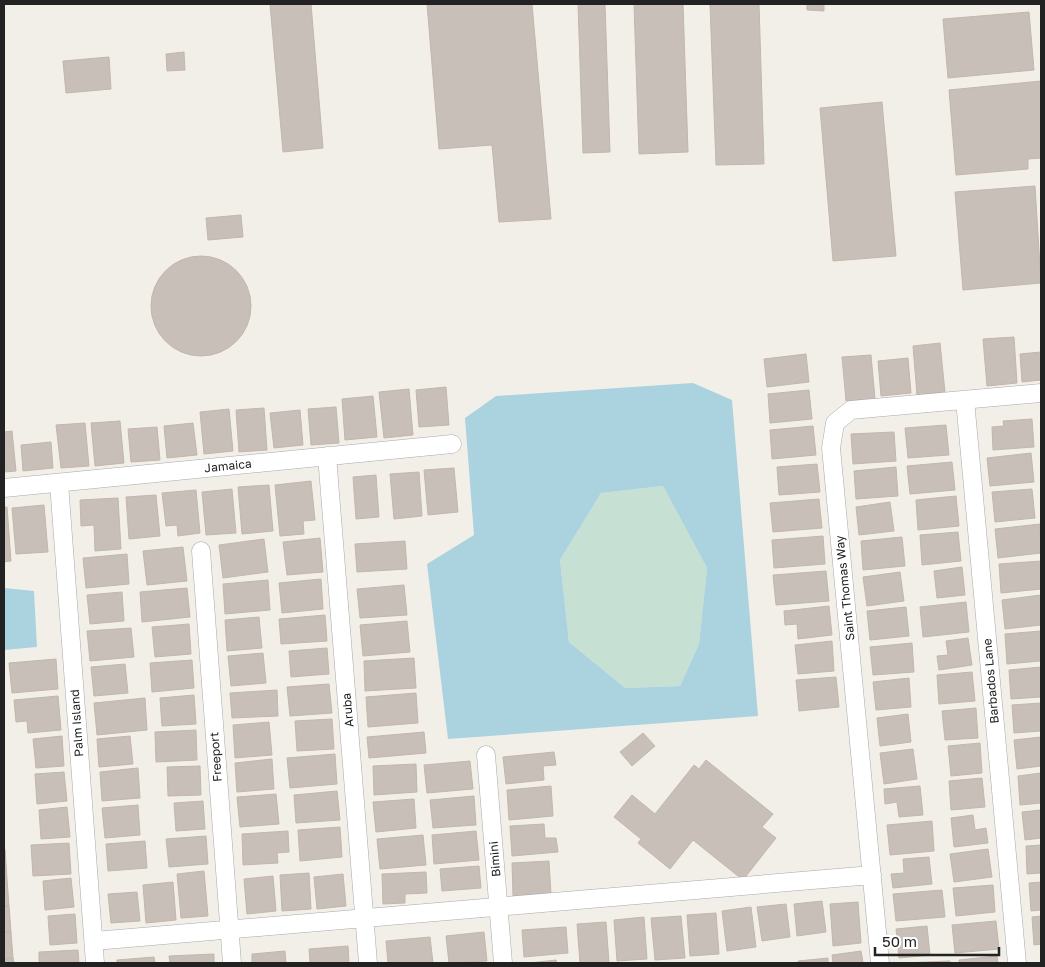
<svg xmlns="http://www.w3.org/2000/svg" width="1045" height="967" font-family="'Golos Text',sans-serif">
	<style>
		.wetland { fill: #c6e0d4 }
		.water { fill: #aad3df; fill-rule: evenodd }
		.building { fill: #c7bfb8; stroke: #c4b6ab }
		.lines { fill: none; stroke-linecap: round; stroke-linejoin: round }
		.street-casing { stroke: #a9a9a9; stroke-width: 19 }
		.street { stroke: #fff; stroke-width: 18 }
		.labels { text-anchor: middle; stroke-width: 4; stroke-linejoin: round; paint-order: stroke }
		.street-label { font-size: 12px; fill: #222; stroke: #fff }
	</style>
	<rect width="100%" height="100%" fill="#f2efe9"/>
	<path class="wetland" d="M663,486L707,568L699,644L680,686L625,688L569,642L560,560L601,493Z"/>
	<path class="water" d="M693,383L732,400L758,716L448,739L427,564L474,535L465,418L496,396ZM663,486L707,568L699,644L680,686L625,688L569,642L560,560L601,493Z
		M4,588L34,591L37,647L4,650Z"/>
	<path class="building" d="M270,4H311L323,148L283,152Z
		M427,4H532L551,219L499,222L492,145L439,149Z
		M578,4H605L610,152L583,153Z
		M634,4H683L688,152L639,154Z
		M710,4H759L764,164L716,165Z
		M807,4H824V11L807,10Z
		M1029,12L1034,70L948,78L943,19Z
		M184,52L185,70L167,71L166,54Z
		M109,57L111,89L66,93L63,61Z
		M1041,81V158L1028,159V169L956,175L949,90Z
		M882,102L896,256L833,261L820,108Z
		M1035,186L1041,283L963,290L955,192Z
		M241,215L243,237L208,240L206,218Z
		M151 306a50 50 0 1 1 100 0a50 50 0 1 1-100 0Z
		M1014,337L1017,383L987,386L983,339Z
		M940,343L945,392L917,395L913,346Z
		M1041,352V380L1022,382L1020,354Z
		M806,354L809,382L767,387L764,359Z
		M871,355L875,399L846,401L842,357Z
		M908,358L911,393L881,396L878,361Z
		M446,387L449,425L419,427L416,390Z
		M409,389L413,435L384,438L379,392Z
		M809,390L812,419L770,423L768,394Z
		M373,396L377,437L345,440L342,399Z
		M336,407L339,443L311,445L308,409Z
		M264,408L267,450L239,452L236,410Z
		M229,409L233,451L204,454L200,412Z
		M300,410L303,445L274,448L270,413Z
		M1032,419L1034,447L993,450L992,427L1004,426L1003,421Z
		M120,421L124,463L95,466L91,423Z
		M85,423L89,466L61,468L56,425Z
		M193,423L197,455L167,458L164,426Z
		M946,425L949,455L908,458L905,428Z
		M813,426L816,455L772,459L770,430Z
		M157,427L160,460L131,462L128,429Z
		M12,431L16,471L4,472V432Z
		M894,432L896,461L853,464L851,434Z
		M51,442L53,468L23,471L21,445Z
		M1031,453L1034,482L990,486L987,458Z
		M952,462L955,490L910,494L907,466Z
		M817,464L820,492L779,495L777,467Z
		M896,467L898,496L856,499L854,471Z
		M454,468L458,512L428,515L424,470Z
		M419,472L422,516L394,519L390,474Z
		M376,475L379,517L356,519L353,477Z
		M311,481L315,520L303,521L304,534L280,536L275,485Z
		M269,485L273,531L242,534L238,487Z
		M232,489L236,533L206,535L202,492Z
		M1032,489L1035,518L995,522L992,492Z
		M196,490L200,533L178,536L177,525L166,526L162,493Z
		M156,495L160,536L129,539L126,497Z
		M956,496L959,526L918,530L916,500Z
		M118,498L121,549L95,551L94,525L81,526L80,500Z
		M819,499L822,528L773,532L770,503Z
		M890,502L894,531L859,535L856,507Z
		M44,505L48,552L16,554L12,508Z
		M4,507H7L11,561L4,562Z
		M1040,524L1041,553L998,558L995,529Z
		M958,532L961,561L922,565L920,535Z
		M823,536L825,564L774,568L772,540Z
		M902,537L905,566L863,570L861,541Z
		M320,538L323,572L287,575L283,542Z
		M264,539L268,572L223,578L219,545Z
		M405,541L407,569L357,572L355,544Z
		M183,547L187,581L147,585L143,551Z
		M127,554L129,584L86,588L83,558Z
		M1041,561V589L1001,593L999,564Z
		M962,567L965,595L937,598L934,571Z
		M826,571L829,601L776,605L773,575Z
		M900,572L904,601L867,606L863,577Z
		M321,579L323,609L282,613L279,583Z
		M268,580L270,610L225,614L223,584Z
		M404,585L407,615L360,618L357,589Z
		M187,588L190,617L142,622L140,592Z
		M122,592L124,621L90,624L87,595Z
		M1041,595V625L1005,629L1002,600Z
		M966,602L969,632L923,637L920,607Z
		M829,606L832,635L798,639L797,624L785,625L784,611Z
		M906,607L909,636L870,640L867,611Z
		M325,615L327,641L281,644L279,619Z
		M259,617L262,648L227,651L225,620Z
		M407,621L410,652L363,656L360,625Z
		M189,624L191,654L155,657L152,627Z
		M131,628L134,657L90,661L87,631Z
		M1041,631V661L1007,664L1005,634Z
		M968,638L972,665L939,670L937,656L948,655L946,641Z
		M832,641L834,671L798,674L795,645Z
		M912,643L914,672L873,675L870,647Z
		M327,648L329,674L291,677L289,651Z
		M263,653L266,683L231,686L228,656Z
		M414,658L416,688L365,691L364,661Z
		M56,659L58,689L12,693L9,663Z
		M192,660L194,688L152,692L150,663Z
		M125,664L128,693L94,696L91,667Z
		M1041,667V697L1011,699L1009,670Z
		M972,672L975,701L939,704L937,675Z
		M836,677L839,707L799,711L796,680Z
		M909,678L911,707L876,710L873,682Z
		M329,684L332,713L290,716L287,687Z
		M277,690L278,716L232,718L230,693Z
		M416,693L418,723L368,727L366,697Z
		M194,695L196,724L162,726L160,698Z
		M58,696L61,730L28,733L27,721L16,722L14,700Z
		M145,698L147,730L97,735L94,703Z
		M1041,703V731L1014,733L1012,705Z
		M976,708L978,738L945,740L942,711Z
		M908,714L911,742L880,746L877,718Z
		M332,719L334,749L297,751L295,721Z
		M269,722L272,755L235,758L233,725Z
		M196,730L197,760L156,762L155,732Z
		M424,732L426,753L369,758L367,737Z
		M643,733L655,746L632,766L620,752Z
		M62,736L64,766L36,768L33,739Z
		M130,736L133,764L99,767L97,739Z
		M1041,737V766L1017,769L1014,740Z
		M980,743L982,773L951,776L948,746Z
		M913,749L917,779L884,784L880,753Z
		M554,752L556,765L543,766L544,780L506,784L503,757Z
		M335,754L337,784L290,788L287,758Z
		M272,759L274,789L237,792L235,763Z
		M706,760L773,814L762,827L776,838L743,880L693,840L670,869L638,843L641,839L614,817L632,795L655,814L694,765L699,769Z
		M470,761L473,789L427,793L424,765Z
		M416,764L417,792L374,795L373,766Z
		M200,766L201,795L168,796L167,767Z
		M138,768L140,798L102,801L100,772Z
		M64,772L67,801L37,804L35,774Z
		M1041,773V803L1020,805L1018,776Z
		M982,778L985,807L951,810L949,781Z
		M551,786L553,816L509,820L507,790Z
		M920,786L923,815L899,817L897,802L885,804L884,789Z
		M337,791L340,820L296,823L294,795Z
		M276,794L279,824L240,827L237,797Z
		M474,796L476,825L433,828L430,800Z
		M414,799L416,828L376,832L373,802Z
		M203,801L205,829L176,831L174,803Z
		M138,805L140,835L105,838L102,808Z
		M67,807L70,837L41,839L39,810Z
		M1041,810V838L1025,840L1022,812Z
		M973,815L975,830L986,828L988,843L954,847L951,818Z
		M932,821L934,851L890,855L887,825Z
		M544,824L545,838H556L558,852L512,856L510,826Z
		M340,827L342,857L300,861L298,830Z
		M288,831L289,852L277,853L278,863L243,865L242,834Z
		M476,831L479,860L434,864L432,835Z
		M423,835L426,865L380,869L377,839Z
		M206,836L208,864L169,867L166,839Z
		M145,841L147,868L108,871L106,844Z
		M69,843L71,874L33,876L31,845Z
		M1041,845V873L1027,874L1026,846Z
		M5,849L7,879L4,880V850Z
		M988,849L992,877L954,882L950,854Z
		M929,857L932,884L893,888L891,874L904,873L903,859Z
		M549,861L551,894L513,896L512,863Z
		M479,866L481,888L442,891L440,869Z
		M204,871L208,916L181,918L177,874Z
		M426,872L427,893L405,894V903L383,904L382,874Z
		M309,873L311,909L282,911L280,875Z
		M343,874L346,906L317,909L314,877Z
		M273,876L276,911L247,914L244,879Z
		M71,878L74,907L45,910L43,881Z
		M7,879L9,906H4V880Z
		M173,882L176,920L146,923L143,885Z
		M1041,882V910L1031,911L1029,883Z
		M993,885L995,912L956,916L953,888Z
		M942,890L945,917L896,921L893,894Z
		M137,892L140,921L111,923L108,894Z
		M822,901L826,932L797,936L794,904Z
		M858,902L861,943L833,946L830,904Z
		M786,904L790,937L762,941L757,907Z
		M4,906H9L11,932H4Z
		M751,907L756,947L727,951L722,911Z
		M716,913L719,954L690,956L687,915Z
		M75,914L77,943L50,945L48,916Z
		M681,916L685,958L655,960L651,918Z
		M1041,916V944L1034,945L1032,917Z
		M644,917L647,959L617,961L614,920Z
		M996,921L999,949L955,953L952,925Z
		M606,922L609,963H580L577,924Z
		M927,926L930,955L899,958L896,929Z
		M566,927L568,953L524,957L522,930Z
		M4,932H11L13,958L4,959Z
		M484,932L487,961L449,963L446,936Z
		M430,937L433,963H388L386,941Z
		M348,946L349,963H310L309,949Z
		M78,950L79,963H39V952Z
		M285,951L286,963H252V954Z
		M861,951L863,963H833L832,955Z
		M214,954V963H170L169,956Z
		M997,956L998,963H959V960Z
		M154,957L155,963H117V960Z
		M13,958L14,963H4V959Z
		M828,958V963H798V961Z
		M556,960L557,963H529Z
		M950,961V963H902Z"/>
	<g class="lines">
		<g class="street-casing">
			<path id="street" d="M965,400L1017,963
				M327,456L368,963
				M59,483L95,963
				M4,488L452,444
				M201,551L232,963
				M486,755L503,963
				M94,941L872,875
				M880,963L831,448L835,423L851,410L1041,393"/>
		</g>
		<use href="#street" class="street"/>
	</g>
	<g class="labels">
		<g class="street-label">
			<text transform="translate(228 466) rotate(-6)" y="4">Jamaica</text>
			<text transform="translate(845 588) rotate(-96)" y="4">Saint Thomas Way</text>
			<text transform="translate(991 681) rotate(-95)" y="4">Barbados Lane</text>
			<text transform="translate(348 710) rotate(-95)" y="4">Aruba</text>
			<text transform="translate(77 723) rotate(-94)" y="4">Palm Island</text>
			<text transform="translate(216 757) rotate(-94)" y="4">Freeport</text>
			<text transform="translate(495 859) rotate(-95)" y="4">Bimini</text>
		</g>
	</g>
	<rect width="1045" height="967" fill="none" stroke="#222222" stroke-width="10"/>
	<path d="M875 947v8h124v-8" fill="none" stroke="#222222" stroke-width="2.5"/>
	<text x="882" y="947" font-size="15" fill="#222222" stroke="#ffffff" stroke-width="4" paint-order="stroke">50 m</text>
</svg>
